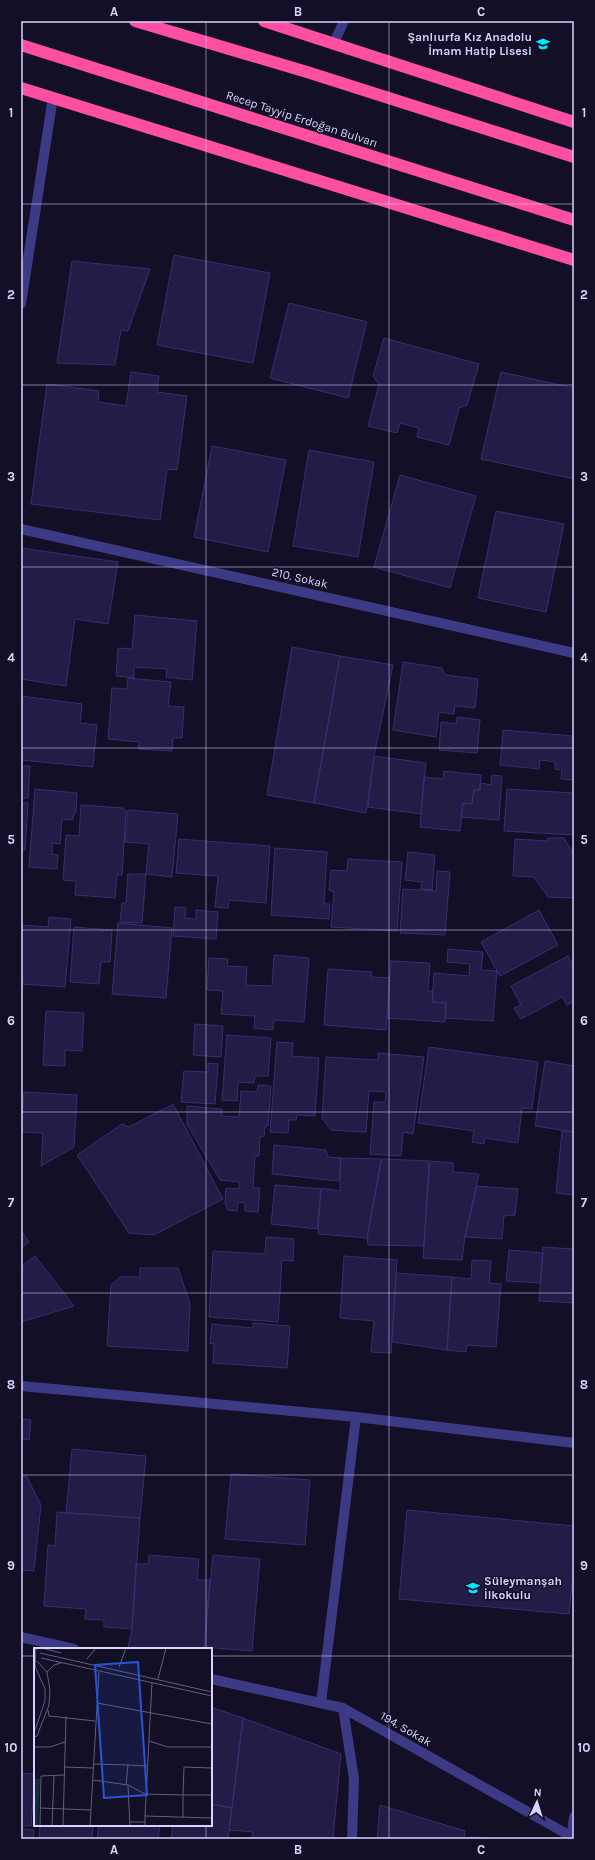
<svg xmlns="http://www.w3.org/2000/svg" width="595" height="1860" font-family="Karla,sans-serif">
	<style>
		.building { fill: #241b47; stroke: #3b2d73 }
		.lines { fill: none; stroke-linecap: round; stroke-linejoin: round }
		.minor { stroke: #3d3a85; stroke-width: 10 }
		.highway { stroke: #ff4fa3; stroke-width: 12 }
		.grid { fill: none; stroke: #d9d4ff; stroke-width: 1; stroke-opacity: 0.55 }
		.labels { text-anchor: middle; stroke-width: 3; stroke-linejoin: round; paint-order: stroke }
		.poi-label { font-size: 12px; font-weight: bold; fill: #d9d4ff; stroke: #130f26; text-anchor: end }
		.street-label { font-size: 12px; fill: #d9d4ff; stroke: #130f26 }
		.inset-road { fill: none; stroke: #625e7d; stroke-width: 1 }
		.view { fill: #2655da; fill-opacity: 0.15; stroke: #2655da; stroke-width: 2 }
		.inset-edge { fill: none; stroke: #d9d4ff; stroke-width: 2 }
		.neatline { fill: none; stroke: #d9d4ff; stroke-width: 1.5 }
		.grid-label { font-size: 13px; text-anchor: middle; font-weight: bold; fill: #d9d4ff }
	</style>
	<rect width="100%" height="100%" fill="#130f26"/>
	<path class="building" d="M174,255L270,273L253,363L157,345Z
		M72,261L150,269L128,331L121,330L115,365L57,363Z
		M289,303L367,322L348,398L270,378Z
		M384,338L479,364L467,405L459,408L449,445L417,437L419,428L400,423L397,433L368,426L379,384L373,376Z
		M131,372L159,376L157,392L187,396L177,470L167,469L160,520L31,504L47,384L99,391L98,402L126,406Z
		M501,372L574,388V479L481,459Z
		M212,446L286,460L268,552L194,537Z
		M309,450L374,462L358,557L293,546Z
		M400,475L476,496L450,588L374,567Z
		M496,511L564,524L546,612L478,598Z
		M21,548L118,562L108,624L75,619L66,686L21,679Z
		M135,615L197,621L192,680L166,677L167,669L134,667V678L116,676L118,648L132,649Z
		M292,647L340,656L314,803L267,795Z
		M340,656L393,665L374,756L366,813L314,803Z
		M403,662L442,668L445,675L478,679L475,708L455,706L454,714L439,712L436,737L393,730Z
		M128,678L171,682L168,706L184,707L182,738H173L172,751L139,749V742L108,739L112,688L127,689Z
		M21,696L82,704L80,723L97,725L93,767L21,760Z
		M457,717L480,720L477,753L439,750L441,722L456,724Z
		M503,730L573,736L574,780L561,779L562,770L555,769V762L540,760L539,769L500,765Z
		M374,756L426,763L421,814L368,807Z
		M21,766H30L28,798H21Z
		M444,771L481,775L480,790H474L472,804L463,803L460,831L420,827L424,777L443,779Z
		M492,775L502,776L499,820L461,817L463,803L472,804L474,790H480V783L491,785Z
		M35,789L77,793L76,812H74L73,820L62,819L60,844L52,843V854L58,855L57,869L29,867Z
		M507,789L574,793V835L504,831Z
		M21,803H28L25,850H21Z
		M81,805L123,808L126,811L122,875H117L115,898L75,895L76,881L63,880L66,835L79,836Z
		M128,810L178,814L172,877L146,874L149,844L125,842Z
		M548,838H564L574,855V898L548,897L534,877L513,876L515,839L548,841Z
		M179,839L270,846L266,903L229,900L228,908L215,907L218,876L176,873Z
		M275,848L327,852L324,904H330L329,919L271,915Z
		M408,852L435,855L432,890L421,889L422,882L405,880Z
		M348,859L402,862L397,931L331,927L334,892L329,890L331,870L347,871Z
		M437,871L450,872L445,935L400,933L403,889L436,891Z
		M128,874H146L142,923L120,922L122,903H126Z
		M175,907L186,908L185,918L196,919V910L218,912L216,939L173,936Z
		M539,910L558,945L500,976L481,942Z
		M49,917L71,919L65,987L21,984V925L48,927Z
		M118,923L172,928L166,998L112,994Z
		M74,927L112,930L110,962H101L99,984L70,982Z
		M448,949L483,952L481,970L497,971L493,1021L445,1018L446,1003L432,1002L434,973L469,976L470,964L447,962Z
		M274,955L309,958L304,1022L274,1020L273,1030L254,1028L255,1016L221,1014L223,991L207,990L209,958L228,959L227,966L247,967L246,985L272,986Z
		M568,956L574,967V1001L567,1005L562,997L521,1019L514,1008L521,1005L511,986Z
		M391,961L430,963L428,991H433L432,1002L446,1003L445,1022L387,1018Z
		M328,969L372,972L371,977L390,978L386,1030L324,1025Z
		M46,1011L84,1013L82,1051L65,1050V1066L43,1065Z
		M195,1024L223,1026L221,1057L193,1055Z
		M227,1035L271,1038L268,1076H255L254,1083L238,1082L237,1101L222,1100Z
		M277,1042L293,1043L292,1056L319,1058L315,1116L297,1115L296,1120H289L288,1133L270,1132Z
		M429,1047L538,1062L532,1109L522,1108L518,1143L485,1138L484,1144L472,1142L474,1131L418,1123Z
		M378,1053L424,1057L413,1134L403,1132L401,1156L370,1154L374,1102H385L386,1092L369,1091L366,1132L331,1130L322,1118L326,1057L378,1060Z
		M545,1061L574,1066V1132L535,1126Z
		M208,1063L218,1064L215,1104L181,1102L184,1071L208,1072Z
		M258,1085L271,1086L268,1126H265L264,1136L260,1137L259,1156H255L253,1188H260L258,1212L245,1211V1203L238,1202L237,1211L228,1210L225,1204L226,1188L239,1189V1182L220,1180L187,1124V1106L222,1109V1116L239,1117L241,1091L257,1092Z
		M24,1092L77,1095L74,1147L41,1166L43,1133L21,1132Z
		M173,1104L223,1199L154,1235L129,1233L77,1155L122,1124L129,1127Z
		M562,1131L574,1132V1195L556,1193Z
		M274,1145L326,1150L328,1157L341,1158L339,1181L272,1174Z
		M341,1158L381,1159L367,1238L318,1234L321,1188L340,1191Z
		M382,1159L429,1161L424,1246L368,1245L367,1238Z
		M430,1161L453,1163V1172L479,1174L465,1236L462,1260L423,1258Z
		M275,1185L321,1189L317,1229L271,1224Z
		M477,1186L518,1189L515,1215L504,1216L502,1239L465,1237Z
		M21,1231L29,1242L21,1248Z
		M266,1237L294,1239L293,1261L282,1260L278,1322L209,1317L213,1251L265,1254Z
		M543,1247L574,1249V1303L539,1301Z
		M509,1250L543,1253L540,1283L506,1281Z
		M35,1256L74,1306L21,1322V1267Z
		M344,1256L397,1260L391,1353L371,1352L374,1321L340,1318Z
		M472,1260L491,1261L489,1283L501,1284L496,1347L467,1345L466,1352L447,1350L452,1277L471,1279Z
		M140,1268H178L190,1304L188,1351L107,1346L111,1285L120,1277H140Z
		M396,1273L452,1277L447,1350L392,1342Z
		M253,1323L290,1326L287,1368L213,1363L214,1343L210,1344L212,1324L253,1328Z
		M21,1419L31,1420L29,1440L21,1439Z
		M72,1449L146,1456L140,1518L66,1513Z
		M231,1474L310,1480L305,1545L225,1539Z
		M21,1476L27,1477L41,1505L34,1571L21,1570Z
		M407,1510L574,1526V1564L569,1614L399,1599Z
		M57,1512L140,1518L132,1629L104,1627V1620L85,1619L86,1609L44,1606L48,1545L55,1546Z
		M149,1555L199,1559L197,1580H210L204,1649L128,1648L132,1629L136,1564H148Z
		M213,1555L260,1559L252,1651L204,1647Z
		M211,1707L243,1718L232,1808L211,1804Z
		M243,1718L341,1754L333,1839H252L253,1832L229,1830Z
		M35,1749V1765H33Z
		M21,1773L35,1774L31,1826H21Z
		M211,1804L232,1808L228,1839H171L173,1825H211Z
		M380,1805L465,1831L464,1839H377Z
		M40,1825H93L92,1839H39Z
		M99,1825H160L158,1839H97Z
		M21,1829L34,1830L33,1839H21Z
		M471,1837L488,1838V1839H468Z"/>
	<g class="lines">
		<path class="minor" d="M334,43L344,21
			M21,304L53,97
			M21,529L574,653
			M21,1386L356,1417
			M21,1637L74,1649
			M211,1679L343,1708L574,1838
			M321,1703L356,1417L574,1443
			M343,1708L354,1779L352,1839
			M571,1839L574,1817"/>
		<path class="highway" d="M135,21L307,72L574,157
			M264,21L574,122
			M21,45L574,220
			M21,88L574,260"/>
	</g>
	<path class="grid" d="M206,21V1649M389,21V1839M21,204H574M21,385H574M21,567H574M21,748H574M21,930H574M21,1112H574M21,1293H574M21,1475H574M21,1656H35M211,1656H574M206,1825V1839"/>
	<defs>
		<g id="school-bare" transform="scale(1.08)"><path d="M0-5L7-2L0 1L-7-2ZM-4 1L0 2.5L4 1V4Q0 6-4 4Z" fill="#00e5ff" stroke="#130f26" stroke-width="2.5" paint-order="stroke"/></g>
	</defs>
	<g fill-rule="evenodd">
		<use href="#school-bare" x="543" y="44"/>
		<use href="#school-bare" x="473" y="1588"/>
	</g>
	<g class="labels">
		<g class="poi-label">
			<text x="532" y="41">Şanlıurfa Kız Anadolu<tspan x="532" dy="14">İmam Hatip Lisesi</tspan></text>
			<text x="484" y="1585" text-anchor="start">Süleymanşah<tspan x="484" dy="14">İlkokulu</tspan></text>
		</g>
		<g class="street-label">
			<text transform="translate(302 119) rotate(18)" y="4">Recep Tayyip Erdoğan Bulvarı</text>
			<text transform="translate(300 578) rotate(13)" y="4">210. Sokak</text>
			<text transform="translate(406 1729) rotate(30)" y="4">194. Sokak</text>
		</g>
	</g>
	<g transform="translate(34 1648)">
		<rect width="178" height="178" fill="#130f26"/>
		<path d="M0,131H6L4,178H0Z" fill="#12302f"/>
		<path class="inset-road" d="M8,0L27,5M6,5L178,44M7,10L178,48M53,11L62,0M0,16L11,41V53L0,85M1,19L2,0M85,19L92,0M13,24L20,17L27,15M124,31L132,0M63,55L178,76M14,62L15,68L61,73M0,89L3,88L15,57L16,42L13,24L3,13M115,93L134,99H178M0,99H16L31,94M59,116L94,117M30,119L59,120M59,132L94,137L111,146L149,147L150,119L178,120M92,137L94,117L113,118M94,138L96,178M6,160L57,162M111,168L118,34M149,169V147H178M96,174H111M6,178L7,128L30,127M18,178L20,128M29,178L32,68M56,178L65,24M111,178V168L178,170"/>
		<path class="view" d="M104,14L113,147L70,150L61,17Z"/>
		<rect width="178" height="178" class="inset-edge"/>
	</g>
	<rect width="595" height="1860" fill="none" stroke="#130f26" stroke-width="44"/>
	<g transform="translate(537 1802) rotate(4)" stroke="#130f26" stroke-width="3" paint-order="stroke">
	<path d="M0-3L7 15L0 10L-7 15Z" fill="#d9d4ff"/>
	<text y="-6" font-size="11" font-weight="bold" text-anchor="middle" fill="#d9d4ff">N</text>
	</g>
	<rect x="22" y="22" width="551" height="1816" class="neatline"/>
	<g class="grid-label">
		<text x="114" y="16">A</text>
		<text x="298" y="16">B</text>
		<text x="481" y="16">C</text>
		<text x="11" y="117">1</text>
		<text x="584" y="117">1</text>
		<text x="11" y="299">2</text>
		<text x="584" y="299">2</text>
		<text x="11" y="481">3</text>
		<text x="584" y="481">3</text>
		<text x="11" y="662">4</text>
		<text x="584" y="662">4</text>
		<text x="11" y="844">5</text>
		<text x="584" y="844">5</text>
		<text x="11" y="1025">6</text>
		<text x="584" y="1025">6</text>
		<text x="11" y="1207">7</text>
		<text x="584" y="1207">7</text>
		<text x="11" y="1389">8</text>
		<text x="584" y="1389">8</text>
		<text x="11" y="1570">9</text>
		<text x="584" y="1570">9</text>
		<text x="11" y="1752">10</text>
		<text x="584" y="1752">10</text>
		<text x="114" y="1854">A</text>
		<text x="298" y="1854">B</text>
		<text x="481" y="1854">C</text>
	</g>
</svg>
